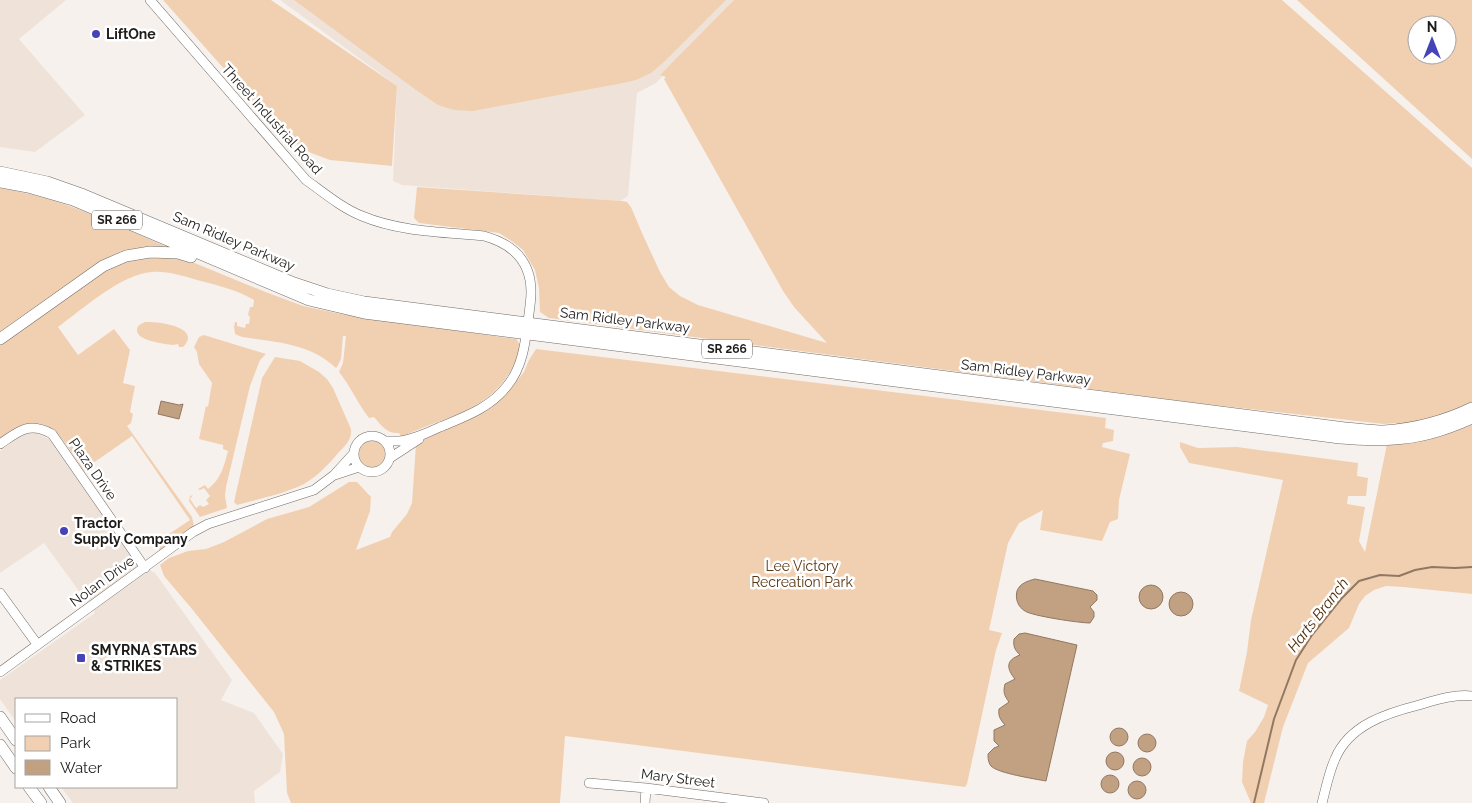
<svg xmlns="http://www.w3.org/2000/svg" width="1472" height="803" font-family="Raleway,sans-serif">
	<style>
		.built { fill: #efe3d9 }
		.green { fill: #f1d0b2; fill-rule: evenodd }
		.water { fill: #c2a082; stroke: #917863 }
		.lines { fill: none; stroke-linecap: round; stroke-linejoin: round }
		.stream { stroke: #917863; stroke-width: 2 }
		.minor-casing { stroke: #706c67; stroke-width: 10 }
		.major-casing { stroke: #706c67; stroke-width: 12 }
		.minor { stroke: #fff; stroke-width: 9 }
		.major { stroke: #fff; stroke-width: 11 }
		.poi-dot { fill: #4643b9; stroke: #fff; stroke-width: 2 }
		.labels { text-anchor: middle; stroke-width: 5; stroke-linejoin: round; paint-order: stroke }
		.shield { fill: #fff; stroke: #62605f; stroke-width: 1 }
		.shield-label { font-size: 12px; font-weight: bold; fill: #1e1c1a }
		.poi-label { font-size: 14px; font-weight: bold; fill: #1e1c1a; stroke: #fff; text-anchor: start }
		.street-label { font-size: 14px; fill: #1e1c1a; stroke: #fff }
		.park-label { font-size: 14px; fill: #593612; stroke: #fff }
		.water-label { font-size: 15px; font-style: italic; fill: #4d2b04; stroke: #fff }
	</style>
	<rect width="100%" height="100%" fill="#f7f1ed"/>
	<path class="built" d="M0,0H66L19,39L85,115L35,152L0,147Z
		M280,0H736L656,83L637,93L628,196L620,201L402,185L393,181L397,86Z
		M35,432L51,440L138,564L155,573L232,680L221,700L254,713L283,754L280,772L254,791L255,803H73L61,787H176V699H16V722L0,699V680L95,613L44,543L0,573V451L21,435Z"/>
	<path class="green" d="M163,0H271L397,86L392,166L330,160L311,153L295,143L266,116Z
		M294,0H726L664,62L651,73L636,80L623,83L473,111L454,110L438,105L416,90Z
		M734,0H1282L1472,168V594L1403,587L1386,586L1374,590L1365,596L1359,604L1349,628L1308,663L1283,727L1264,803H1251L1242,782L1243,762L1247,741L1255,732L1264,717L1268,705L1239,691L1247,652L1251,620L1283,480L1189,463L1180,447V442L1198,448L1237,447L1358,463L1357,476L1368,478L1366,496H1348L1347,504L1365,507L1359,541L1365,552L1387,444H1389L1396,423L1384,424L1196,403L549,318L540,312L539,288L535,270L523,250L513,242L499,233L419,223L414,218L417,187L622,201L627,202L631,207L642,233L660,272L669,287L680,296L698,305L827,343L794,307L783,291L664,79L666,77L660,75Z
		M1297,0H1472V159ZM1417,25H1447V55H1417Z
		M0,188C59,197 113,223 167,247H148L124,250L101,261L0,333Z
		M134,257H180L263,291L303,306L341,314L516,339C522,345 520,353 516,360C493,412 447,415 401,437L399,433C387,434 381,425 374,417L369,418C358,404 351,387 339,372L343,363L346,336H343L341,359L337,367L336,368C310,343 275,342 242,337L235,334L234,327L235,322H237V326L245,328L246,324H249L250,317L248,315L250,307H253L254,300C237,290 217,285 197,280C183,276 167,271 152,272C121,274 83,309 58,327L78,355L114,329L130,350L123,383L135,386L130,412L133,414L131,423L127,426L192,517L194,526L161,551L159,550L154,544L190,520L132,436L86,468L87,471L85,472C58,434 49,404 0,439V343L97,274Z
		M145,322C158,321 203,327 183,347H179L178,344L173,345C165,344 136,341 137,330C137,325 141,324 145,322Z
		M204,335L266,354L260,360L250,386L226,487L225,496L227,508L200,517L189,501L190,496L193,495L190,499L196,508L200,505L203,507L209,504L206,500L210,496L204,488L200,490L198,489L205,485L208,489C221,479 224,466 228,451L223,449V445L199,439L206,406L208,407L212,383L199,364L197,352L194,347L199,337Z
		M536,349L1106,418L1105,428L1114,430L1113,441L1103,443L1102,447L1130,454L1119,500L1118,519L1110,522L1102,541L1040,530L1043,510L1019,523L1008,543L989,630L1002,633L996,650L967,784L965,787L565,736L560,803H291L287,793L284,734L274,712L192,609L164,576L160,565L169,558L188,551L206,549L224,542L267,519L309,507L349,482H357L371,497L370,511L356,550L390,537L392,532L407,514L412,503L416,444L510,389L524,372L529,360Z
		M275,357L300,361L319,372L327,379L333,388L351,429C352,439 346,445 339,452C329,464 318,476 304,484C284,494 258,499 237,505L234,502L262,378Z
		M359 454a13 13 0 1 1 26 0a13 13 0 1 1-26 0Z"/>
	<path class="water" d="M161,401L179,405L183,404L179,419L158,414Z
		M1035,579L1093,591L1097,595V600L1090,607L1094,612V617L1090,623C1080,623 1032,616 1025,611C1018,607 1015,599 1017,591C1020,583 1028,581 1035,579Z
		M1139 597a12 12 0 1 1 24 0a12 12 0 1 1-24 0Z
		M1169 604a12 12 0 1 1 24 0a12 12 0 1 1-24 0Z
		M1025,633L1077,645L1046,781C1035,779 997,773 991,766C988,762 988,758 988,754L994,748L999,746L994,741V730L1005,725C1000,719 998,716 999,709L1009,702C1004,695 1003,692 1005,684L1015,679C1006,668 1006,660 1020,655C1015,650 1013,647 1014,639L1019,634Z
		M1110 737a9 9 0 1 1 18 0a9 9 0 1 1-18 0Z
		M1138 743a9 9 0 1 1 18 0a9 9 0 1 1-18 0Z
		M1106 761a9 9 0 1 1 18 0a9 9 0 1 1-18 0Z
		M1133 767a9 9 0 1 1 18 0a9 9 0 1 1-18 0Z
		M1101 784a9 9 0 1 1 18 0a9 9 0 1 1-18 0Z
		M1128 790a9 9 0 1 1 18 0a9 9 0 1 1-18 0Z"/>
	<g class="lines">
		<path class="stream" d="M1254,803L1274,719L1296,660L1312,635L1341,599L1359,581L1380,575L1399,576L1415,570L1432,567L1455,568L1472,567"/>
		<g class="minor-casing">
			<path id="minor" d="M150,0L306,180C324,193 342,208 362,216C400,232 444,232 484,236C513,244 531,261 531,292C531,302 529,312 528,322C525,345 522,368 507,386C490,408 464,417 440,427C427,433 414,439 400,441C395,441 390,441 385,441
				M354 454a18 18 0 1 1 36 0a18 18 0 1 1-36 0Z
				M0,444C19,431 29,421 52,434L145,568
				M390,458L419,439
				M335,475L359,467
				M0,593L37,644
				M0,672L193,532L208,524L314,490L334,475L354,453
				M589,783L646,788L764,803
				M645,803L646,788
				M1322,803C1326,788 1329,772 1335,759C1349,725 1387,713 1419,705C1436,700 1454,694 1472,696"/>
		</g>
		<g class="major-casing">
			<path id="major" d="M0,172L47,182L84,195L294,283L327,294L364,302L1345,428C1358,429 1372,431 1384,431C1415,429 1445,421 1472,408
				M0,182L28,187L73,200L309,300L364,313L1340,438C1358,439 1376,441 1394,439C1420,438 1448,429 1472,418
				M0,339L103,266L126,256L150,252L178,253L191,257
				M0,717L16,740
				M0,745L16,768
				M29,787L41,803
				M49,787L60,803"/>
		</g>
		<use href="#minor" class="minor"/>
		<use href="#major" class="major"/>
	</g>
	<g class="poi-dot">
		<circle cx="96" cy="34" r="5"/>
		<circle cx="64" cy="531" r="5"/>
		<rect x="76" y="653" width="10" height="10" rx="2.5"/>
	</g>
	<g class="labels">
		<g class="shield">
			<rect x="92" y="210.5" width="50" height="19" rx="4"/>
			<rect x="702" y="339.5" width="50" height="19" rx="4"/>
		</g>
		<g class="shield-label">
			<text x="117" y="224">SR 266</text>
			<text x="727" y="353">SR 266</text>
		</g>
		<g class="poi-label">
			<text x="106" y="39">LiftOne</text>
			<text x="74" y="528">Tractor<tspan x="74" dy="16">Supply Company</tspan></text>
			<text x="91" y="655">SMYRNA STARS<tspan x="91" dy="16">&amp; STRIKES</tspan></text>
		</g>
		<g class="street-label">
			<text transform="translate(272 119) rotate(48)" y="5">Threet Industrial Road</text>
			<text transform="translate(234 241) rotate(23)" y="5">Sam Ridley Parkway</text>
			<text transform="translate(625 320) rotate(7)" y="5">Sam Ridley Parkway</text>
			<text transform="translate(1026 372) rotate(7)" y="5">Sam Ridley Parkway</text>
			<text transform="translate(93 469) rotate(55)" y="5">Plaza Drive</text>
			<text transform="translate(102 581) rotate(-36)" y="5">Nolan Drive</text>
			<text transform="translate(678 778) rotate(7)" y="5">Mary Street</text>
		</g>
		<g class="park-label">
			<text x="802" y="571">Lee Victory<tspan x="802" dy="16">Recreation Park</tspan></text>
		</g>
		<g class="water-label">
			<text transform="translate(1318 615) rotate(-52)" y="5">Harts Branch</text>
		</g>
	</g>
	<rect x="15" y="698" width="162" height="90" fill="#ffffff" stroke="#a5a4a3"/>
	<rect x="25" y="714" width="25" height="8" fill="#ffffff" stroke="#a5a4a3"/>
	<text x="60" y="723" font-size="15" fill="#1e1c1a">Road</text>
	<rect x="25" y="736" width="25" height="15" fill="#f1d0b2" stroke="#a5a4a3"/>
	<text x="60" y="748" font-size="15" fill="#1e1c1a">Park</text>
	<rect x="25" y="760" width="25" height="15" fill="#c2a082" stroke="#a5a4a3"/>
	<text x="60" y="773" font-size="15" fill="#1e1c1a">Water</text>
	<g transform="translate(1432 40)"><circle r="24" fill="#ffffff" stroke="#a5a4a3"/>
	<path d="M0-4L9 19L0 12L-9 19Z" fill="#4643b9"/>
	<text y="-8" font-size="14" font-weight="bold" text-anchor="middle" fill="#1e1c1a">N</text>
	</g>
</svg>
